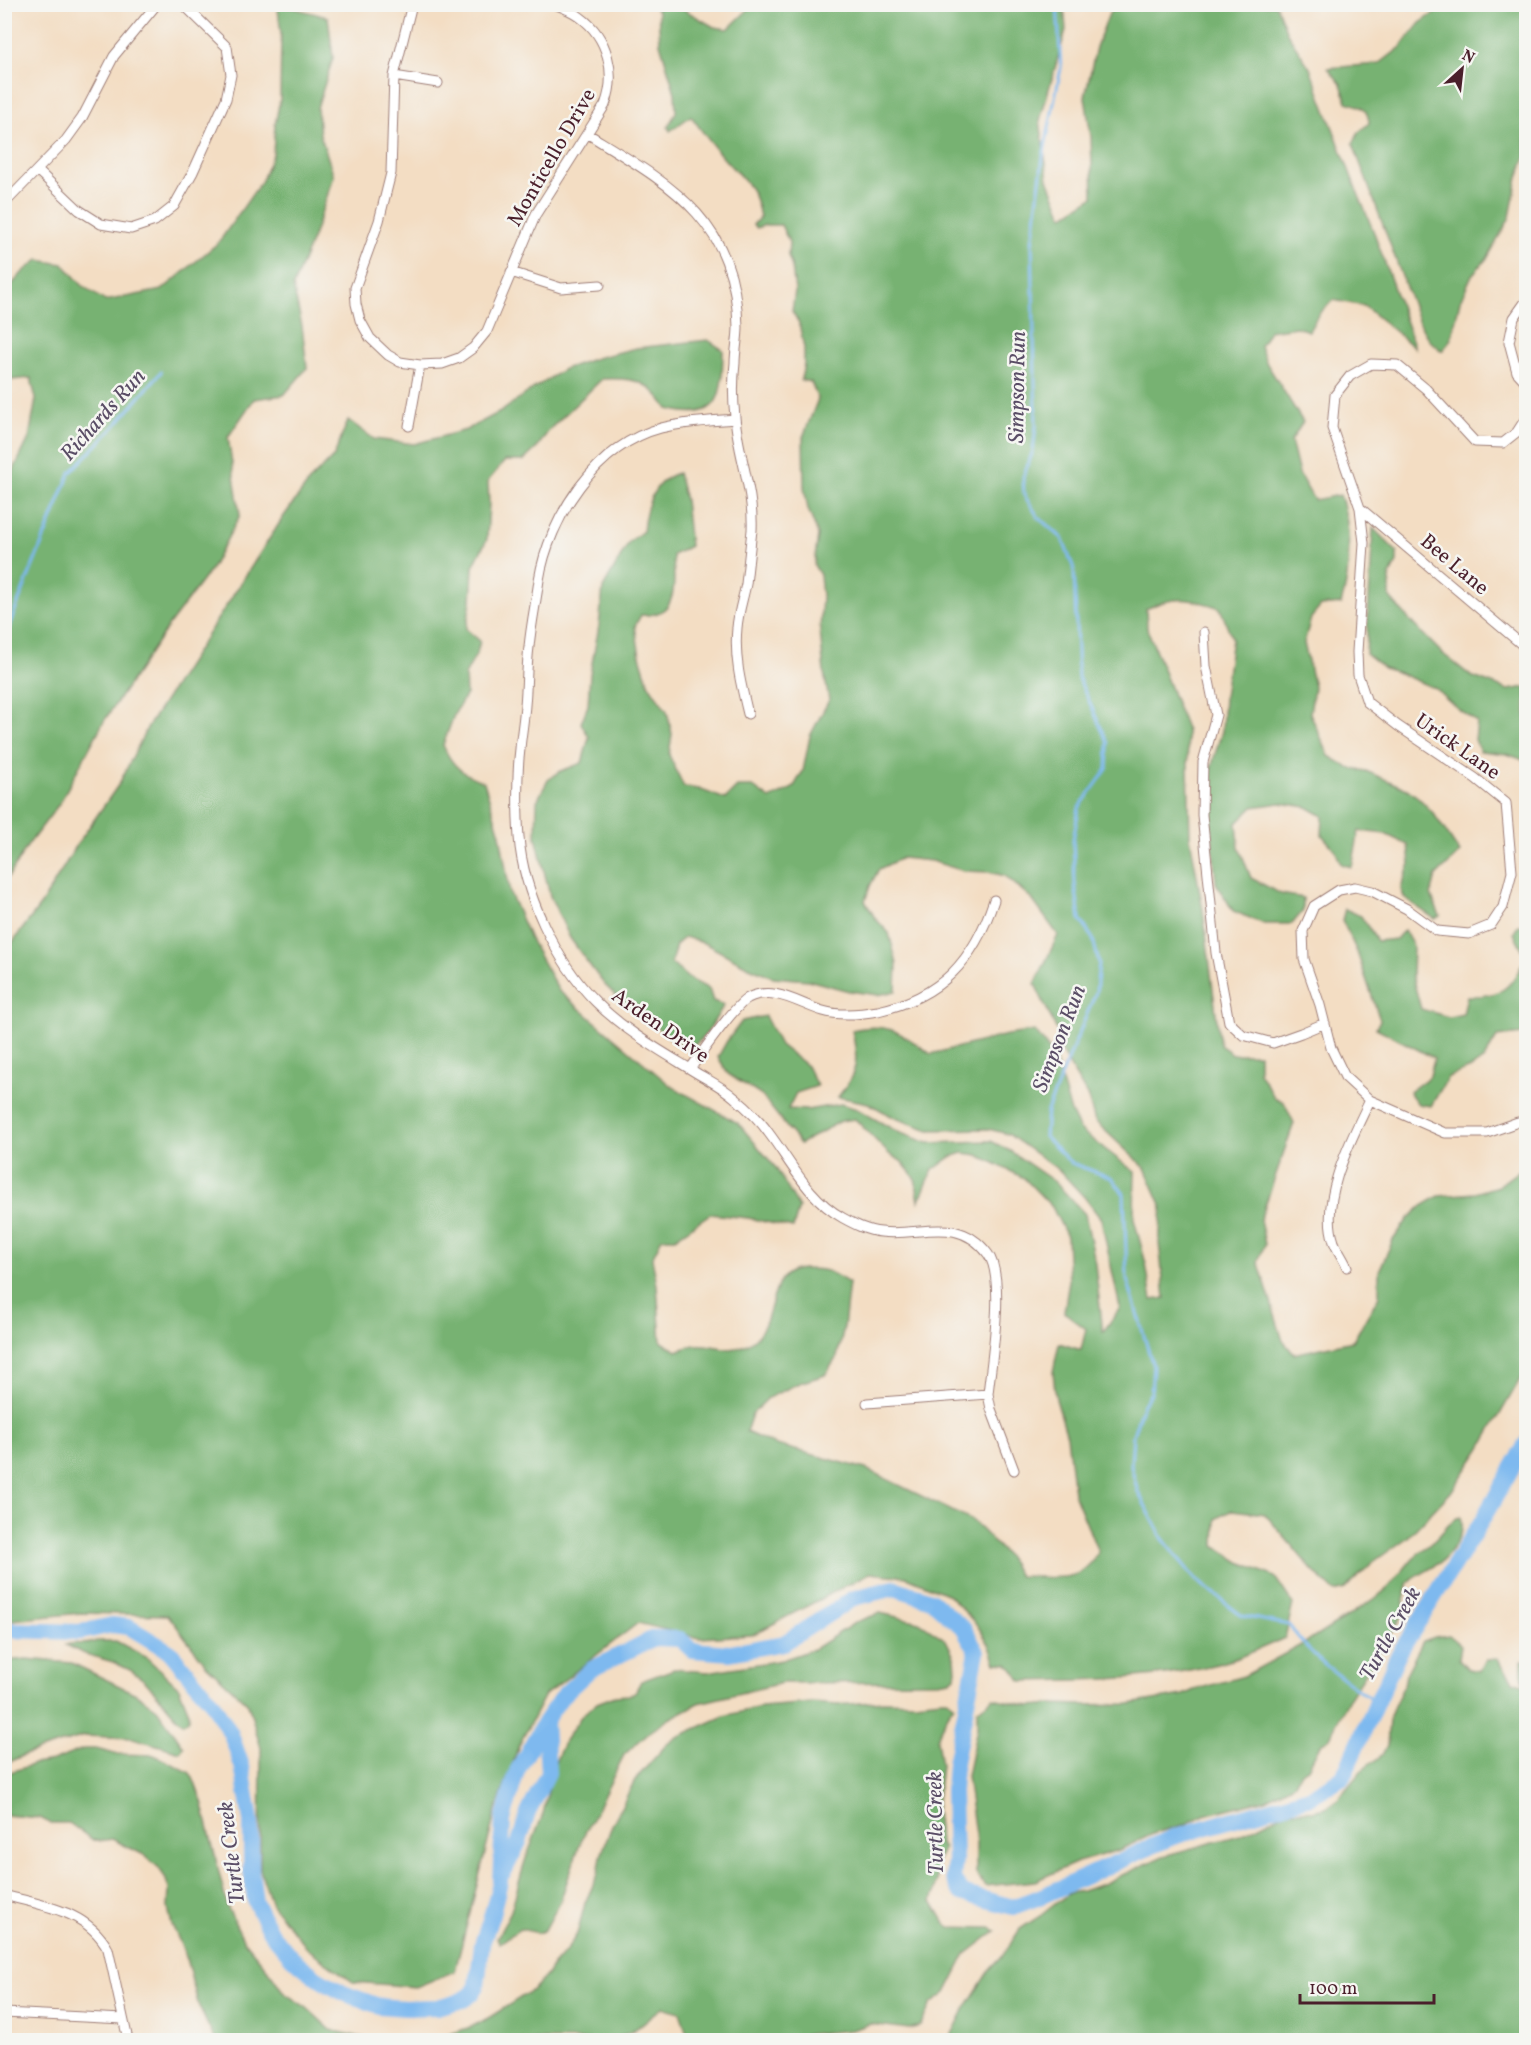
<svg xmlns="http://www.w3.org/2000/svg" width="1531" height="2045" font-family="Vollkorn,serif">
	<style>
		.forest { fill: #77b272; stroke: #60684e; stroke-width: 1.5 }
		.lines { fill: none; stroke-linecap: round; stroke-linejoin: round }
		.stream { stroke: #7eb9ef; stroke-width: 3 }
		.river { stroke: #7eb9ef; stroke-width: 16 }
		.minor-casing { stroke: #9e7e77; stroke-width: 11 }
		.minor { stroke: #fff; stroke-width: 9 }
		.labels { text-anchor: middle; stroke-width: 5; stroke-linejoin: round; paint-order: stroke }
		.street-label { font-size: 21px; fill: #4a1f2b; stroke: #f6f6f2 }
		.water-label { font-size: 22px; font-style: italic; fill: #5a4d66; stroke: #f6f6f2 }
	</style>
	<rect width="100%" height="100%" fill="#f6f6f2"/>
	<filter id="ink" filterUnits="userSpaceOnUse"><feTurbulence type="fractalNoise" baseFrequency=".0167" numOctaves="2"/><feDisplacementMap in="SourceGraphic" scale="12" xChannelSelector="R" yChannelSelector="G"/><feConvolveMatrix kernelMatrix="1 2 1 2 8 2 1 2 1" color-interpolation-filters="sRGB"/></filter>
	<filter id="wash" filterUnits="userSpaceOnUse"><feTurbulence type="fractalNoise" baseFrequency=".008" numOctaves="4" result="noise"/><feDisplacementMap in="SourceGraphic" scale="24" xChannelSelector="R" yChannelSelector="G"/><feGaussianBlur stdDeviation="1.35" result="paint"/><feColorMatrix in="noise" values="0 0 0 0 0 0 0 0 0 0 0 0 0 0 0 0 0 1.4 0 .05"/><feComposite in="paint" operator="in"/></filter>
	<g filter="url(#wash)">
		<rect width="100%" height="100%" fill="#f3ddc3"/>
		<path class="forest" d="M282,5L328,17L333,58L317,108L320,134L334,176L313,237L293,286L302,326L307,368L284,395L254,399L228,437L240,515L211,569L169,625L104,721L59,804L28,845L5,882V488L29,438L36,399L31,378L11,380L5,390V292L23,272L38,260L63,264L83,286L105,301L162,290L219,242L261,182L273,154L275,125L280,99L281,34L278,9Z
			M652,5H676L714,27L728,29L753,5H1064L1066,30L1040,120L1048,179L1063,216L1093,197L1091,137L1085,97L1096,47L1109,14L1117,5H1276L1287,33L1310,68L1355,186L1375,235L1415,348L1364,306L1333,300L1318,315L1309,331L1296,327L1269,331L1260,346L1267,364L1303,422L1291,441L1299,474L1314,500L1340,495C1352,525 1351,573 1341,604L1321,606L1311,618L1304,643L1314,687L1310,713L1329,756L1349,768L1366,771L1407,789L1419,798L1434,814L1460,853L1436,876L1431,895L1440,916L1435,919L1404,898L1401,888L1410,864L1408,845L1385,834L1359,831L1352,867L1341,864L1335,850L1322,835L1323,816L1307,807L1280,803L1253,807L1237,823L1239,847L1251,878L1281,894L1303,898V911L1292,924H1264L1233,911L1216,883L1210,814V771L1222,731L1224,697L1232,638L1220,608C1190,598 1175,595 1146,609L1147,628L1187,731L1190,837L1203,910L1220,1045L1233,1054H1259V1072L1274,1097L1284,1102L1294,1123L1260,1220L1265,1244L1258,1261L1283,1341L1294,1354L1353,1341L1379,1296V1271L1393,1240L1408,1219L1422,1206L1439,1196L1475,1193L1498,1186L1525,1166L1526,1161V1369L1480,1449L1451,1492L1408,1537L1372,1563L1345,1589L1335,1592L1313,1571L1265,1514L1232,1510L1216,1519L1215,1546L1240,1562L1275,1577L1293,1604L1285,1638C1266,1646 1245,1656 1225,1662C1160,1680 1090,1680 1022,1681L1008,1664L996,1663L989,1644L977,1625L949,1595L907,1577L870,1573L752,1635L699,1638L638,1623L545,1695L519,1745L496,1810L455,1971L416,1987L353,1982L308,1949L272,1905L260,1870L261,1748L248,1704L207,1666L168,1615L81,1613L12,1620L4,1619L5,952L42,903L78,843L119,784L147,728L284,516L311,479L334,456L348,420L374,439L414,444L466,430L502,411L531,390L564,369L596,358L636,348L708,340L723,350C722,394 723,423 668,409C650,381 634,377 602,379L549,430L537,448L523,461H505L488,481L489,503L487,539L473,567L471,601L466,629L480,641L477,653L465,675L466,694L454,715L443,745C452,767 463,774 484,782L500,834L510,893L530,939L559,991L671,1086L738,1123L776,1168L799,1208L793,1228L748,1218L710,1214L675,1238H662L652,1258L657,1285L661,1342L677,1351C683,1349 689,1346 695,1345C716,1342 730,1358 753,1340C779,1320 765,1267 806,1269C828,1269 831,1272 849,1283L844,1327L837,1357L825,1375L799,1383L768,1398L752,1414L746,1432L773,1444L866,1469L973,1521L1008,1557L1019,1576C1053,1576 1079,1587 1098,1552L1074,1493L1067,1436L1056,1399L1053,1372L1059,1343L1081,1350L1086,1329L1064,1312L1069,1281L1067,1237L1052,1207L1024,1178L978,1155L963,1153L951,1157L933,1170L919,1201L915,1178L901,1161L889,1154L855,1119L841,1121L800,1144L762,1096L728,1074L718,1057L727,1041L742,1021L765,1016L780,1045L807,1066L817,1086L796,1093L788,1109L807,1110L841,1104L857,1109L898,1132L928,1143L991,1141L1010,1151L1055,1182L1085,1214L1094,1256L1103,1332L1120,1308L1101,1219L1085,1198L1060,1171L1008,1134L988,1129L929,1130L895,1118L868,1103L838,1097C859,1071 858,1062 852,1030C890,1021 902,1034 931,1054L1007,1035L1035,1031L1054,1056L1071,1112L1080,1130L1135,1172L1134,1219L1146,1264L1152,1300L1165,1298L1159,1243L1162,1207L1145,1168L1095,1121L1087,1095L1062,1053L1060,1037L1035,984L1058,935L1031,898L1005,876L989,872L964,871L931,861L902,858L879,869L870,886L865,901L875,918L889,933L897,964L896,991L878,995L849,991L808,980L773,977L747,966L706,944L685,937L676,945L671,963L688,978L709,989L713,1001L724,1005L707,1033L695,1045L676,1042L623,1003L604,984L585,959L570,938L550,896L536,837L537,801L548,780L561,771L582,763L589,737L581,723L588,705L590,674L599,626L603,588L629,542L643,531C645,508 653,480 678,473L685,500L690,546L673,555C674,582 680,618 641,615L635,626L640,656L649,685L667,711L672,734L669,755L684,787L699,789L725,799L737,787H753L770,799L793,788L803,771L810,736L829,700L824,673L820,631L822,596L820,575L814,565L818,535L808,509L804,488L803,437L818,399L811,382L801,380L804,364V348L799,323L792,311L795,291L792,267L788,256L789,242L781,225H765L757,228L753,225L760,217C754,185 746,183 726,161C713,147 702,131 691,116L670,131L668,127L676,112L675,93L660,43L658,11Z
			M1455,5H1526V157L1518,177L1510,217L1488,257L1472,275L1460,301L1451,340L1442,351L1429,340L1420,325L1353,144L1358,133L1369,123C1368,108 1360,106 1347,102L1341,84L1328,68L1379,64L1401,47L1420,23L1442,8Z
			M1373,528L1397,552V562L1390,575V598L1414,625L1442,653L1471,676L1508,690L1526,687V761L1507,754L1480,751L1475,740L1477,722L1458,709L1436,689L1399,673L1384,668L1366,654Z
			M1345,909L1361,916L1377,941L1396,939L1404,930L1413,946L1412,976L1421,1009L1449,1017L1463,1014L1467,996C1504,997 1510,988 1526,957L1514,933L1518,925L1526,926V1036L1523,1034L1497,1037L1484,1059L1471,1068L1448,1077L1431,1106L1418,1104L1409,1092L1430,1076L1434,1058L1376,1028L1380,1020L1357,952L1342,920Z
			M1461,1517C1464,1526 1461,1533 1457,1541C1444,1567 1430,1566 1409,1582L1404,1600V1613L1395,1629L1348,1700L1330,1737L1320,1745L1308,1768L1301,1772L1295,1783L1266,1799L1204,1815L1186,1824L1155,1833L1119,1850L1078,1862L1035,1881L985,1886L976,1874V1842L967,1776L977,1728V1710L993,1698L1031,1706L1052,1704L1080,1705L1129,1704L1183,1695L1194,1690L1244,1676L1312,1639L1373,1600L1389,1587L1413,1558L1437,1538L1454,1519Z
			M880,1613L919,1622L946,1640L955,1658L956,1670L955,1676L950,1680L938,1682L782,1683L699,1703L669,1719L647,1734L624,1755L581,1841L560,1902L545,1930L539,1933L520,1929L500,1943L497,1938L511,1911L525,1861L543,1814L554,1765L564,1742L582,1715L597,1703L615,1696L629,1695L635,1692L641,1681L674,1669L707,1672L782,1660L814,1649L856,1622Z
			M1449,1635L1461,1645L1459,1659L1468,1669L1480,1671L1486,1659H1498L1513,1681L1525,1685L1522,1674V1661L1526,1660V2040H947L950,2038L965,2008L990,1969L1003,1955L1020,1929L1040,1916L1069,1893L1082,1891L1105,1883L1163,1856L1240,1835L1287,1811H1313L1326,1808L1337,1800L1361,1771L1382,1755L1387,1745L1389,1720L1393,1708L1404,1685L1406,1674L1423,1641L1435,1637Z
			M96,1641H116L146,1657L179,1688L189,1713V1719L183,1723L178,1719L145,1681L130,1670L113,1662L82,1653L66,1645C76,1641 86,1647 96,1641Z
			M26,1659L72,1663L136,1694L157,1709L184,1747L180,1752L133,1738L84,1736L24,1755L5,1764V1661Z
			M941,1699H947L954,1705L941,1727L937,1740L941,1765L936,1810L940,1844L943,1849L937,1862V1882L932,1901L945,1923L950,1927L990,1928L996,1931L966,1954L946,1993L931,2004L920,2026L909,2029L870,2024L852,2030L809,2034L787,2040H689L680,2012L663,2007L633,2031L613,2040H434L473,2026L490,2017L534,1989L547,1975L553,1965L567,1950L577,1934L585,1903L598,1874L601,1856L612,1825L635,1780L666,1745L677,1737L724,1716L761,1707L812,1703L838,1705L883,1701L916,1702Z
			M83,1749H96L115,1754L154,1755L189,1772C195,1778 197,1791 202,1801L227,1906L244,1941L269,1971L284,1993L306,2007L331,2030L372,2040H395H215L199,2007L184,1951L172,1925L168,1908L169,1889L165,1877L158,1867L144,1855L112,1839L99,1841L93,1840L69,1823H50L40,1818L5,1815V1774L34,1764L53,1761Z"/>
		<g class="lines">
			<path class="stream" d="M1057,4L1061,68L1043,157L1032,243L1036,426L1033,451L1023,477L1024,495L1039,518L1062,538L1074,569L1078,677L1108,743L1107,769L1079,808L1073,840L1075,884L1080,919L1093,939L1099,963L1096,992L1047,1111L1045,1137L1071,1163L1112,1178L1124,1194L1127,1279L1153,1366L1151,1393L1143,1404L1133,1435L1131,1466L1138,1492L1163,1539L1195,1579L1242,1616L1289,1625C1311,1658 1344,1680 1377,1702
				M4,646L10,623L70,473L115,426L161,372"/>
			<path class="river" d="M4,1630L81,1632L112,1625L129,1627L170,1652L211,1701L231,1734L242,1766L251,1821V1871L255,1902L270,1932L292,1958L317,1978L343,1993L379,2006L405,2008L437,2007L463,2000L472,1994L477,1986L482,1944L492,1914L500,1882L503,1820L517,1771L545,1721L563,1695L590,1670L654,1638L680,1639L692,1650L730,1653L784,1643L854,1598L894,1588L931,1600L964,1629L977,1652L955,1763L953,1792L955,1860L953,1878L961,1893L1013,1907L1040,1897L1173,1837L1310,1797L1343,1777L1398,1655L1481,1522L1526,1444
				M504,1872L519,1842L528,1813L548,1773L545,1721"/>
		</g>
	</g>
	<g filter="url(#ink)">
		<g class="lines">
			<g class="minor-casing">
				<path id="minor" d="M412,4L394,76L391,173L379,221L355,288L356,304L360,320L370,338L388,355L400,362L420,365L442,364L459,358L473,348L487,331L536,214L605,105C617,74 608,37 580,17C573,11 563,8 555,4
					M4,13L9,4
					M394,76L438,83
					M588,134C669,184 736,219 738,327C738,339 735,351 735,363C733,380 733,400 735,417C738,455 754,491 752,530C750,547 748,566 746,584C743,599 738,613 737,628C734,658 741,685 748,714
					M38,171L79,210L101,224L131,229L155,221L174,206L193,172L226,99L231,75L227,47L183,4
					M4,204L66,140L82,118L114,56L157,4
					M511,272L561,288L600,285
					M1526,301L1514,318L1509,342L1517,372L1526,382
					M735,419C710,421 684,422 661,428C596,445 549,518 539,580C536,602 531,625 529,647C526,670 527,692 524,715C523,726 521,737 520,749C517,773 517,812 519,837C523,892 556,962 595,1001C623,1030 661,1051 695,1072C708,1080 723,1087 735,1098C747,1108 759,1119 768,1132C791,1162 808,1199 843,1218C854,1224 867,1231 881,1232C920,1237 958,1214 988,1254C1006,1278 991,1363 988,1394L991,1409L1014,1470
					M409,426L420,365
					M1360,508L1526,648
					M1204,632L1206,666L1216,715L1203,762L1202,815L1216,953L1229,1022L1243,1035L1273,1043L1301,1033L1325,1023
					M690,1069C702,1053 734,1006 748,998C774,985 799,1004 823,1011C840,1016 861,1014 878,1011C941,997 974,961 994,900
					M1518,1122L1487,1133H1445L1370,1100L1345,1077L1331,1048L1320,1005L1304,959L1303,931L1314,906L1339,890L1355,887L1372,891L1407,909L1437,931L1469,934L1491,925L1503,907L1512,872L1506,803L1475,778L1398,726L1367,702L1358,675L1357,652L1364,543L1360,508L1332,428L1335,395L1350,376L1371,364L1397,365L1426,389L1475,442L1503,443L1517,432L1526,418
					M1347,1267C1343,1258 1337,1250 1334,1242C1319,1199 1352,1138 1370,1100
					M867,1403L988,1394
					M4,1895C43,1906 87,1910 108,1949L128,2040
					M4,2013L123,2019"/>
			</g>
			<use href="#minor" class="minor"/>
		</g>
	</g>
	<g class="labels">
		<g class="street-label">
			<text transform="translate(551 157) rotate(-60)" y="7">Monticello Drive</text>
			<text transform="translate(1455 564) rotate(40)" y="7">Bee Lane</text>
			<text transform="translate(1458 746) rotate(35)" y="7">Urick Lane</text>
			<text transform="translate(661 1025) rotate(35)" y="7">Arden Drive</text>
		</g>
		<g class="water-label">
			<text transform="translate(1016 387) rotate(-89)" y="8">Simpson Run</text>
			<text transform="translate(102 414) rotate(-48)" y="8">Richards Run</text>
			<text transform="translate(1058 1038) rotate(-69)" y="8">Simpson Run</text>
			<text transform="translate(1389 1633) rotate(-61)" y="8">Turtle Creek</text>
			<text transform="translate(934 1823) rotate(-91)" y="8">Turtle Creek</text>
			<text transform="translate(230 1853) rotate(-97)" y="8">Turtle Creek</text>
		</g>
	</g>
	<rect width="1531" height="2045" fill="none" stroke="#f6f6f2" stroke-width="24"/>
	<g transform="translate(1462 69) rotate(27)" stroke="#f6f6f2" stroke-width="4.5" paint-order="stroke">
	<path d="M0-4.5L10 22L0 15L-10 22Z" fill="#4a1f2b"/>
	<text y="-9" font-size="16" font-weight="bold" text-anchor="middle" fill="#4a1f2b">N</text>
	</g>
	<path d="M1300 1994v9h134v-9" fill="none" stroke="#4a1f2b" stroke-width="3"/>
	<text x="1309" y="1994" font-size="18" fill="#4a1f2b" stroke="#f6f6f2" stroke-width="4.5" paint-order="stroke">100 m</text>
</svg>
